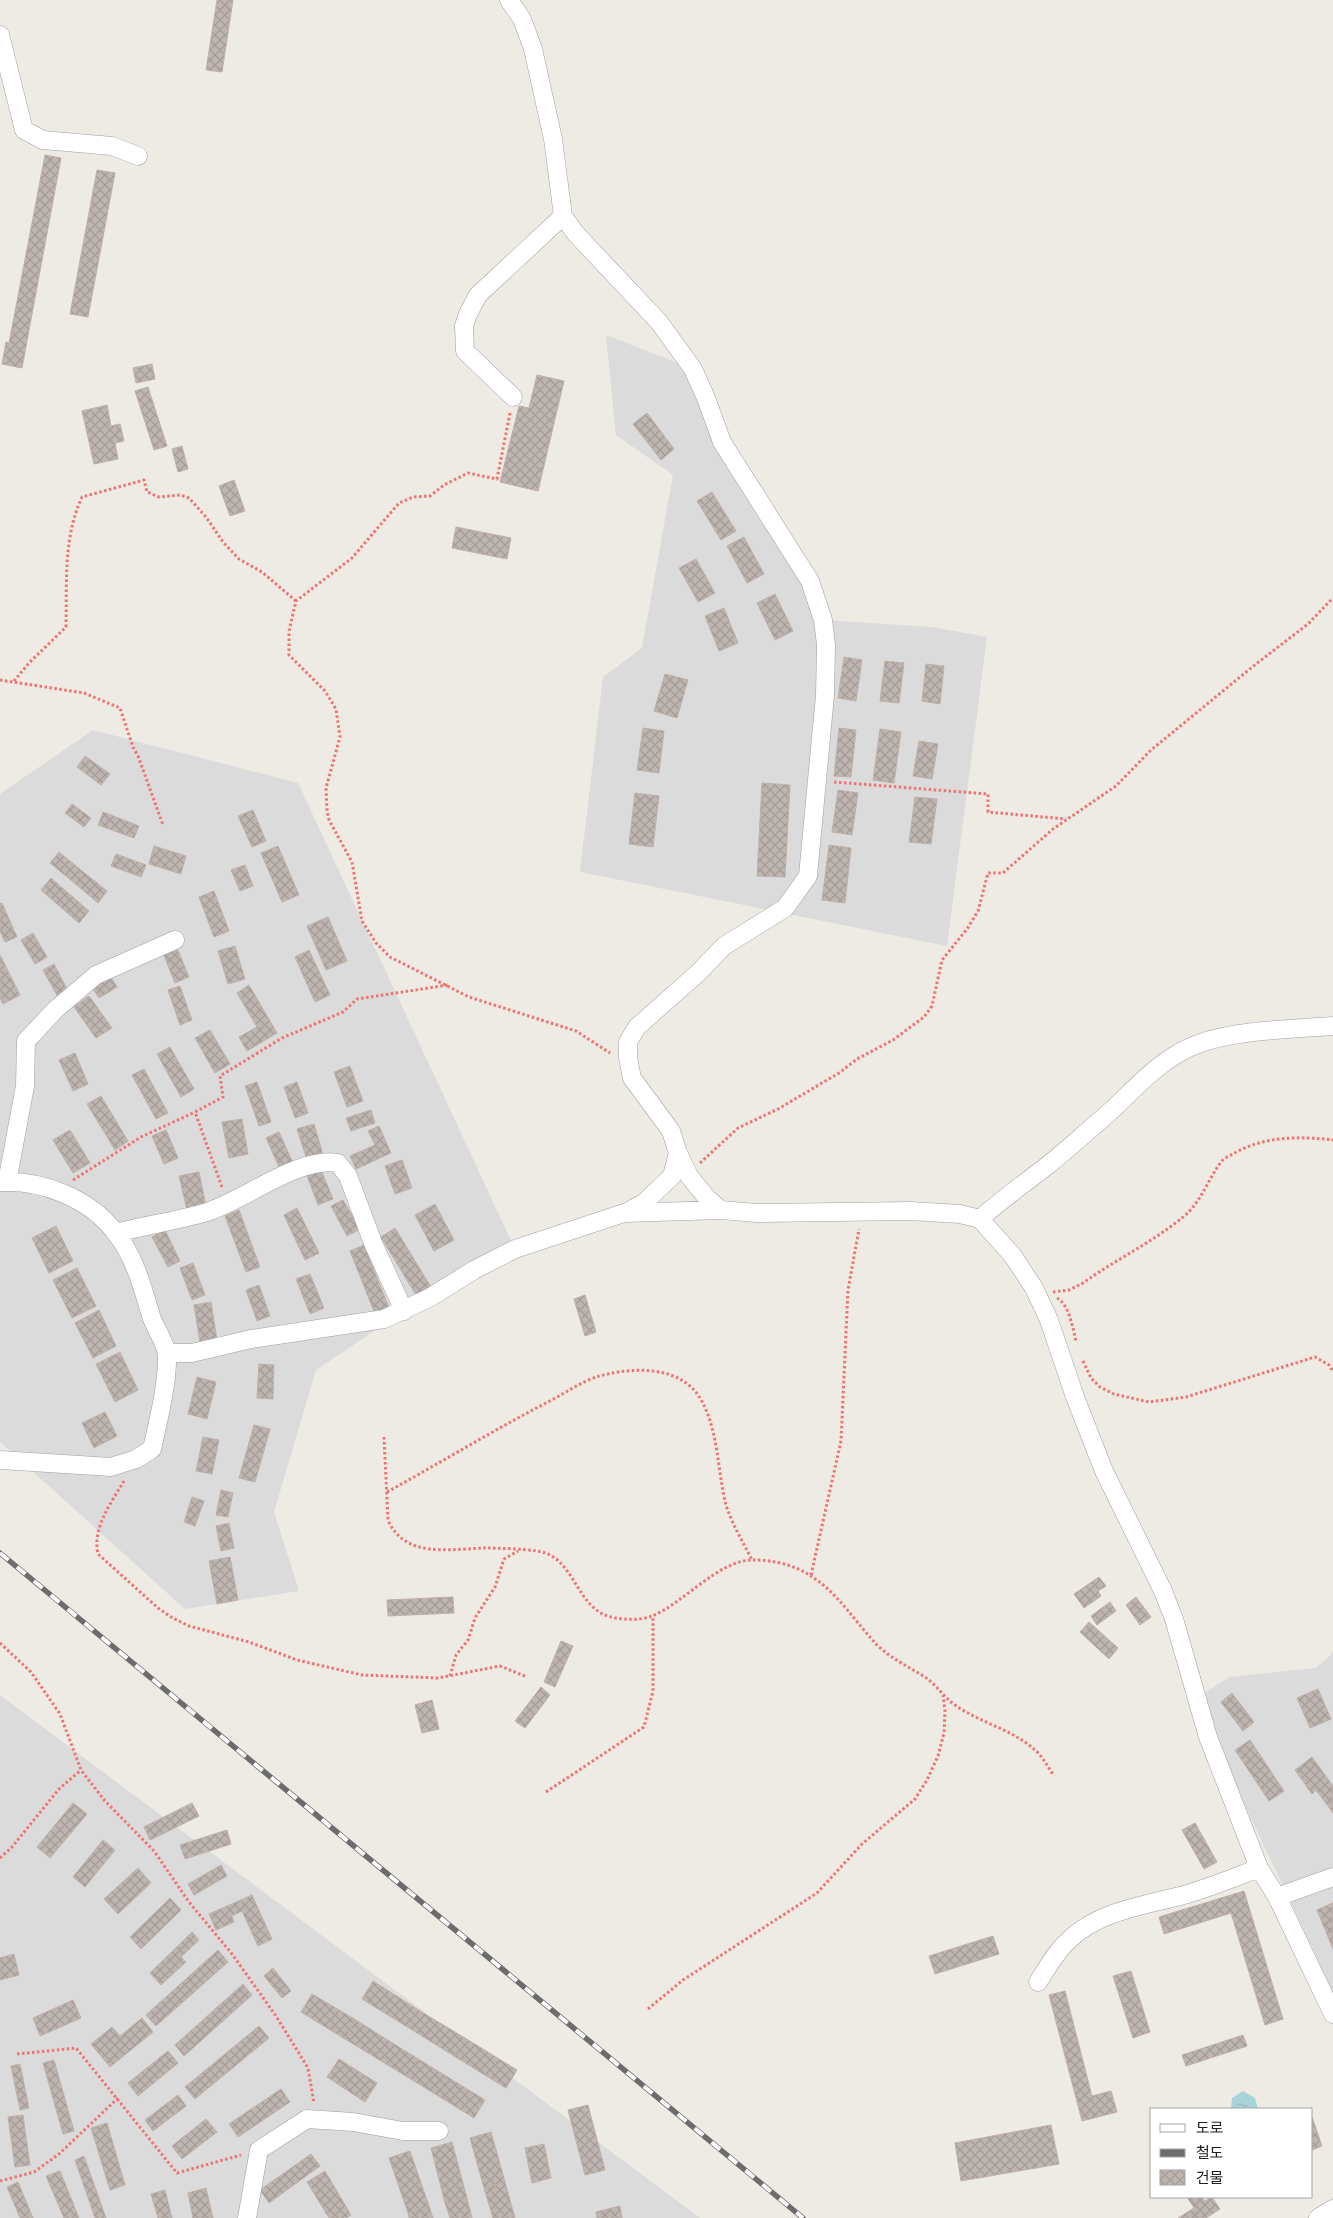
<svg xmlns="http://www.w3.org/2000/svg" width="1333" height="2218" font-family="'PT Sans Narrow','Noto Sans KR',sans-serif">
	<style>
		.residential { fill: #dcdbdb }
		.water { fill: url(#water-ripples) }
		.building { fill: url(#building-cross-hatch); stroke: #bfb0a8 }
		.lines { fill: none; stroke-linecap: round; stroke-linejoin: round }
		.minor-casing { stroke: #9f9f9f; stroke-width: 19 }
		.path { stroke: #f07373; stroke-width: 3; stroke-dasharray: 2.5 2.5; stroke-linecap: butt }
		.minor { stroke: #fff; stroke-width: 18 }
		.rail-casing { stroke: #6c6c6c; stroke-width: 5.5 }
		.rail { stroke: #fff; stroke-width: 4; stroke-dasharray: 11; stroke-linecap: butt }
	</style>
	<defs>
		<pattern id="water-ripples" width="26" height="14" patternUnits="userSpaceOnUse" patternTransform="scale(1.25)"><rect width="26" height="14" fill="#a8d3d9"/><path d="M2 4q2-2 4 0t4 0M15 11q2-2 4 0t4 0" fill="none" stroke="#90b5ba"/></pattern>
		<pattern id="building-cross-hatch" width="8" height="8" patternUnits="userSpaceOnUse" patternTransform="scale(1.25)"><rect width="8" height="8" fill="#beb5b1"/><path d="M0 0l8 8M0 8l8-8" fill="none" stroke="#a39b98"/></pattern>
	</defs>
	<rect width="100%" height="100%" fill="#eeeae4"/>
	<path class="residential" d="M606,335L693,369L823,620L932,627L987,637L947,946L580,872L603,677L642,648L673,475L616,435Z
		M93,730L298,783L515,1249L404,1311L316,1370L274,1512L299,1591L185,1609L0,1442V794Z
		M1333,1653V1992L1208,1727L1206,1692L1230,1677L1316,1668Z
		M0,1695L700,2218H0Z"/>
	<path class="water" d="M1243,2091L1255,2098L1258,2109H1231L1232,2098Z"/>
	<path class="building" d="M217,0H233L222,72L206,70Z
		M45,155L61,158L22,368L2,364L6,342L9,343Z
		M97,170L115,173L88,317L70,314Z
		M152,364L155,379L136,383L133,368Z
		M537,375L564,381L538,491L500,482L519,406L529,408Z
		M148,387L167,446L154,450L135,391Z
		M107,405L111,426L120,424L124,441L115,443L118,459L94,464L82,411Z
		M647,413L674,449L661,460L633,424Z
		M182,446L188,469L178,472L172,449Z
		M234,480L245,511L230,516L219,486Z
		M712,492L736,531L721,540L697,501Z
		M456,527L511,538L507,559L452,548Z
		M744,537L764,574L747,583L727,546Z
		M696,559L715,593L698,602L679,568Z
		M775,594L793,631L775,640L757,603Z
		M724,608L738,643L719,651L705,616Z
		M844,657L862,660L856,701L838,698Z
		M885,661L904,663L899,703L880,701Z
		M926,664L944,666L940,704L922,701Z
		M665,674L688,680L677,718L654,711Z
		M643,728L664,731L659,773L637,770Z
		M839,728L856,730L851,777L834,776Z
		M880,729L901,732L894,783L873,780Z
		M919,741L938,744L932,779L913,776Z
		M85,756L110,774L101,785L77,767Z
		M762,783L790,785L785,877L757,876Z
		M838,790L858,793L852,835L832,832Z
		M635,793L659,796L653,847L629,844Z
		M915,797L937,799L931,844L909,842Z
		M72,804L91,818L84,827L65,813Z
		M253,810L266,841L252,847L238,816Z
		M103,812L139,826L134,838L98,825Z
		M829,845L851,848L845,903L822,900Z
		M154,846L186,856L181,874L149,864Z
		M278,846L299,895L282,902L261,853Z
		M59,852L81,870L72,881L50,863Z
		M116,854L146,865L141,877L111,866Z
		M245,865L253,886L240,891L231,870Z
		M81,870L107,891L98,903L72,881Z
		M51,878L89,911L79,923L41,890Z
		M214,891L229,931L214,937L199,897Z
		M2,903L17,937L5,942L0,931V904Z
		M328,917L347,961L326,970L307,926Z
		M33,933L47,957L35,964L21,940Z
		M235,946L245,979L228,984L218,951Z
		M177,948L189,977L175,983L163,953Z
		M309,950L330,995L315,1002L295,957Z
		M0,955L20,995L3,1004L0,998Z
		M54,964L68,991L58,997L43,970Z
		M110,976L117,987L99,998L92,987Z
		M249,985L277,1033L247,1051L239,1037L257,1027L237,993Z
		M180,986L192,1020L180,1025L168,990Z
		M89,996L112,1028L96,1038L74,1007Z
		M210,1030L230,1064L215,1073L195,1038Z
		M170,1047L194,1089L181,1097L157,1054Z
		M75,1053L88,1084L73,1091L59,1060Z
		M350,1066L363,1101L347,1107L334,1072Z
		M144,1069L168,1113L156,1119L132,1075Z
		M257,1082L271,1122L259,1126L245,1086Z
		M297,1082L308,1113L295,1118L284,1087Z
		M101,1096L128,1141L115,1150L87,1104Z
		M371,1110L375,1123L351,1131L346,1118Z
		M242,1119L248,1154L229,1158L222,1122Z
		M314,1124L323,1155L307,1160L297,1129Z
		M379,1126L391,1153L356,1169L350,1156L375,1145L368,1131Z
		M70,1130L90,1163L73,1173L53,1140Z
		M166,1130L178,1158L164,1164L152,1136Z
		M279,1132L293,1163L280,1169L266,1138Z
		M402,1160L412,1188L395,1194L385,1166Z
		M320,1167L333,1199L318,1205L306,1173Z
		M199,1172L206,1206L187,1210L179,1176Z
		M343,1200L360,1229L347,1236L331,1206Z
		M435,1204L454,1240L434,1251L415,1215Z
		M297,1208L319,1253L305,1260L284,1215Z
		M239,1210L260,1267L246,1272L225,1216Z
		M56,1226L73,1261L49,1273L32,1238Z
		M395,1228L431,1287L416,1295L381,1237Z
		M165,1230L180,1261L168,1267L152,1237Z
		M364,1245L389,1308L375,1314L350,1251Z
		M193,1263L205,1295L192,1300L180,1268Z
		M77,1268L96,1306L72,1318L53,1280Z
		M310,1274L324,1308L310,1314L296,1279Z
		M259,1285L270,1316L257,1321L246,1290Z
		M585,1295L596,1332L585,1336L574,1299Z
		M211,1302L217,1340L200,1343L194,1305Z
		M99,1310L116,1346L93,1358L75,1323Z
		M120,1352L138,1390L115,1402L96,1364Z
		M259,1364L274,1365L273,1399L257,1398Z
		M197,1377L216,1382L207,1419L188,1414Z
		M105,1412L117,1436L94,1448L82,1423Z
		M254,1425L270,1429L255,1482L239,1478Z
		M203,1437L219,1440L212,1474L196,1471Z
		M221,1490L233,1493L228,1517L216,1515Z
		M192,1497L204,1501L195,1526L184,1522Z
		M229,1523L234,1548L221,1551L216,1526Z
		M230,1557L238,1600L217,1604L209,1561Z
		M1099,1577L1106,1586L1098,1591L1101,1596L1084,1608L1074,1594Z
		M453,1597L454,1613L388,1616L387,1600Z
		M1136,1597L1151,1617L1140,1625L1126,1605Z
		M1110,1602L1116,1611L1097,1625L1091,1616Z
		M1089,1622L1118,1648L1109,1659L1080,1632Z
		M561,1641L573,1646L555,1687L544,1682Z
		M541,1687L550,1695L525,1728L515,1721Z
		M1318,1689L1331,1719L1310,1728L1297,1698Z
		M1232,1693L1254,1722L1243,1731L1221,1702Z
		M432,1700L439,1729L422,1733L415,1705Z
		M1250,1740L1284,1791L1269,1801L1235,1750Z
		M1312,1757L1333,1786V1813L1316,1790L1312,1794L1295,1770Z
		M73,1803L87,1814L50,1858L37,1847Z
		M192,1803L199,1816L150,1840L144,1827Z
		M1195,1823L1217,1862L1204,1869L1182,1830Z
		M227,1830L231,1844L185,1859L180,1845Z
		M103,1840L115,1850L85,1887L73,1877Z
		M221,1865L227,1876L194,1895L188,1884Z
		M138,1868L151,1883L118,1914L104,1899Z
		M1244,1891L1283,2019L1265,2025L1231,1913L1164,1934L1159,1917Z
		M252,1895L272,1939L258,1946L242,1911L232,1916L234,1922L216,1930L209,1914Z
		M170,1898L181,1910L141,1949L130,1937Z
		M1333,1903V1949L1317,1910Z
		M192,1932L199,1940L181,1957L186,1962L161,1985L150,1973Z
		M993,1936L999,1954L935,1974L929,1956Z
		M218,1950L228,1962L156,2026L146,2015Z
		M14,1954L19,1975L0,1980V1958Z
		M273,1968L291,1991L282,1998L264,1976Z
		M1131,1971L1150,2032L1133,2038L1113,1976Z
		M373,1981L420,2011L409,2028L362,1999Z
		M243,1984L252,1995L184,2056L175,2045Z
		M1065,1991L1092,2096L1111,2091L1117,2112L1082,2121L1049,1995Z
		M312,1994L356,2020L345,2039L301,2012Z
		M73,2000L81,2018L40,2036L33,2018Z
		M420,2011L465,2038L454,2056L409,2028Z
		M142,2018L153,2032L110,2067L91,2044L112,2027L120,2036Z
		M356,2020L402,2049L391,2067L345,2039Z
		M259,2026L269,2038L195,2099L185,2087Z
		M1243,2035L1247,2046L1186,2066L1182,2055Z
		M465,2038L517,2070L506,2088L454,2056Z
		M402,2049L446,2076L435,2094L391,2067Z
		M168,2051L178,2063L138,2096L128,2083Z
		M339,2059L377,2083L365,2102L327,2077Z
		M54,2060L74,2131L63,2134L43,2063Z
		M20,2064L29,2108L20,2110L11,2066Z
		M446,2076L485,2100L474,2118L435,2094Z
		M281,2089L290,2102L238,2137L229,2124Z
		M178,2095L186,2106L153,2131L145,2120Z
		M588,2105L605,2170L585,2175L568,2110Z
		M23,2115L30,2165L15,2167L8,2117Z
		M1312,2117L1322,2146L1312,2150Z
		M206,2119L217,2132L182,2159L172,2146Z
		M107,2123L125,2185L110,2190L91,2128Z
		M1051,2125L1059,2164L961,2181L955,2143Z
		M491,2132L505,2182L484,2188L470,2138Z
		M452,2142L467,2198L445,2203L431,2148Z
		M544,2144L551,2178L532,2183L525,2148Z
		M410,2151L429,2206L408,2213L389,2158Z
		M311,2154L320,2166L269,2203L260,2190Z
		M84,2156L106,2218H95L75,2160Z
		M60,2171L79,2218H64L46,2176Z
		M325,2171L351,2215L346,2218H329L307,2182Z
		M18,2182L33,2218H20L7,2187Z
		M505,2182L515,2218H493L484,2188Z
		M206,2188L213,2218H193L188,2193Z
		M165,2190L172,2218H158L151,2194Z
		M1187,2197H1202L1205,2201L1212,2197L1220,2209L1206,2218H1178L1194,2208Z
		M467,2198L472,2218H450L445,2203Z
		M429,2206L433,2218H409L408,2213Z
		M620,2206L622,2218H597L596,2212Z"/>
	<g class="lines">
		<g class="minor-casing">
			<path id="minor" d="M509,0L522,19L533,49L553,139L563,216L576,234L659,322L693,369L706,398L722,442L810,581L823,620L826,645L825,695L808,876L785,908L724,946L698,973L637,1027L628,1042V1058L632,1078L671,1131L678,1153L689,1176L707,1198L721,1210L757,1213L910,1211L960,1214L980,1219L1013,1256L1034,1288L1049,1320L1075,1397L1104,1471L1163,1591L1174,1619L1208,1737L1259,1868L1277,1897L1333,2014
				M0,35L24,130L43,140L112,146L138,156
				M513,397L465,351L464,326L468,314L478,295L563,216
				M0,1182C42,1180 89,1198 115,1232C134,1255 143,1288 151,1316C155,1328 166,1343 167,1355C168,1381 158,1423 152,1449L136,1459L111,1467L0,1460
				M7,1182L25,1086L26,1041L55,1010L96,975L175,940
				M627,1212L645,1202L672,1176L678,1153
				M980,1219C1002,1199 1025,1183 1048,1165C1067,1150 1085,1133 1103,1118C1133,1092 1159,1058 1198,1044C1235,1030 1293,1029 1333,1026
				M116,1233C146,1225 177,1221 207,1212C245,1200 299,1156 338,1163L348,1176L373,1243L404,1311
				M167,1353H192L251,1339L384,1319L429,1298L474,1270L515,1249L624,1213L721,1210
				M1277,1897L1333,1877
				M1038,1982C1048,1967 1056,1951 1070,1939C1100,1911 1142,1906 1180,1896C1207,1889 1233,1878 1259,1868
				M247,2218L259,2150L307,2119L353,2122L403,2131H439
				M1318,2218L1333,2209"/>
		</g>
		<path class="path" d="M510,413L497,479L468,473L444,485L430,496L413,497L399,503L352,558L296,601L289,631V655L325,691L336,709L340,737L326,788L327,811L329,820L352,862L362,921L376,943L390,957L469,997L576,1031L610,1053
			M0,680L84,693L120,708L133,747L138,756L163,825
			M14,681L29,663L66,627C67,583 63,538 82,497L144,480L147,492L159,497L180,495L189,498L206,517L223,542L239,559L262,572L296,601
			M834,782L988,794V812L1066,819
			M700,1163L738,1128L778,1109L839,1073L857,1059L893,1040L924,1017L932,1006L942,960L967,929L978,911L988,873H1003L1053,829L1116,786L1151,750L1256,664L1308,624L1333,598
			M73,1180L141,1137L195,1112
			M222,1187L195,1112L223,1097L220,1076L282,1038L343,1012L357,999L448,985
			M1053,1292L1069,1290L1083,1283C1115,1260 1151,1243 1182,1218C1201,1203 1207,1181 1221,1162C1224,1158 1229,1156 1233,1154C1263,1136 1300,1136 1333,1140
			M1057,1298C1069,1304 1073,1329 1076,1341
			M1083,1361L1091,1378L1100,1387L1114,1394L1149,1402L1186,1397L1315,1357L1329,1365L1333,1371
			M384,1437L388,1520C405,1559 450,1549 485,1548C500,1548 522,1549 537,1551C577,1556 575,1613 616,1618C628,1620 642,1620 652,1616C683,1604 719,1559 754,1560C773,1560 795,1565 811,1576C838,1593 856,1623 878,1646C892,1659 909,1667 925,1677C935,1684 942,1694 951,1702C976,1722 1011,1728 1035,1750C1043,1757 1048,1767 1054,1776
			M124,1481C111,1503 92,1528 98,1554L158,1608L171,1617L189,1626L249,1642L297,1660L362,1675L438,1678L500,1666L527,1677
			M387,1492C440,1463 492,1431 546,1403C562,1395 579,1383 596,1377C630,1367 679,1364 700,1398C719,1430 717,1470 726,1505C732,1524 743,1542 752,1560
			M811,1575L841,1441L848,1290L859,1229
			M0,1643L31,1672L60,1714L81,1770L105,1801L154,1851L189,1902L232,1954L276,2016L308,2068L314,2103
			M450,1676L456,1655L468,1640L475,1618L495,1587L504,1559L518,1551
			M546,1792L644,1727L653,1691V1616
			M0,1858L12,1847L59,1789L81,1770
			M648,2009L683,1980L817,1893L862,1844L915,1799L927,1780L938,1756L944,1733L945,1711L943,1695
			M17,2054L76,2048L177,2173L241,2155
			M0,2181L34,2172L59,2154L118,2098"/>
		<use href="#minor" class="minor"/>
		<g class="rail-casing">
			<path id="rail" d="M0,1553L803,2218"/>
		</g>
		<use href="#rail" class="rail"/>
	</g>
	<rect x="1150" y="2108" width="162" height="90" fill="#ffffff" stroke="#a5a5a5"/>
	<rect x="1160" y="2124" width="25" height="8" fill="#ffffff" stroke="#a5a5a5"/>
	<text x="1196" y="2133" font-size="15" fill="#1e1e1e">도로</text>
	<rect x="1160" y="2149" width="25" height="8" fill="#6c6c6c" stroke="#a5a5a5"/>
	<text x="1196" y="2158" font-size="15" fill="#1e1e1e">철도</text>
	<rect x="1160" y="2170" width="25" height="15" fill="url(#building-cross-hatch)" stroke="#a5a5a5"/>
	<text x="1196" y="2183" font-size="15" fill="#1e1e1e">건물</text>
</svg>
